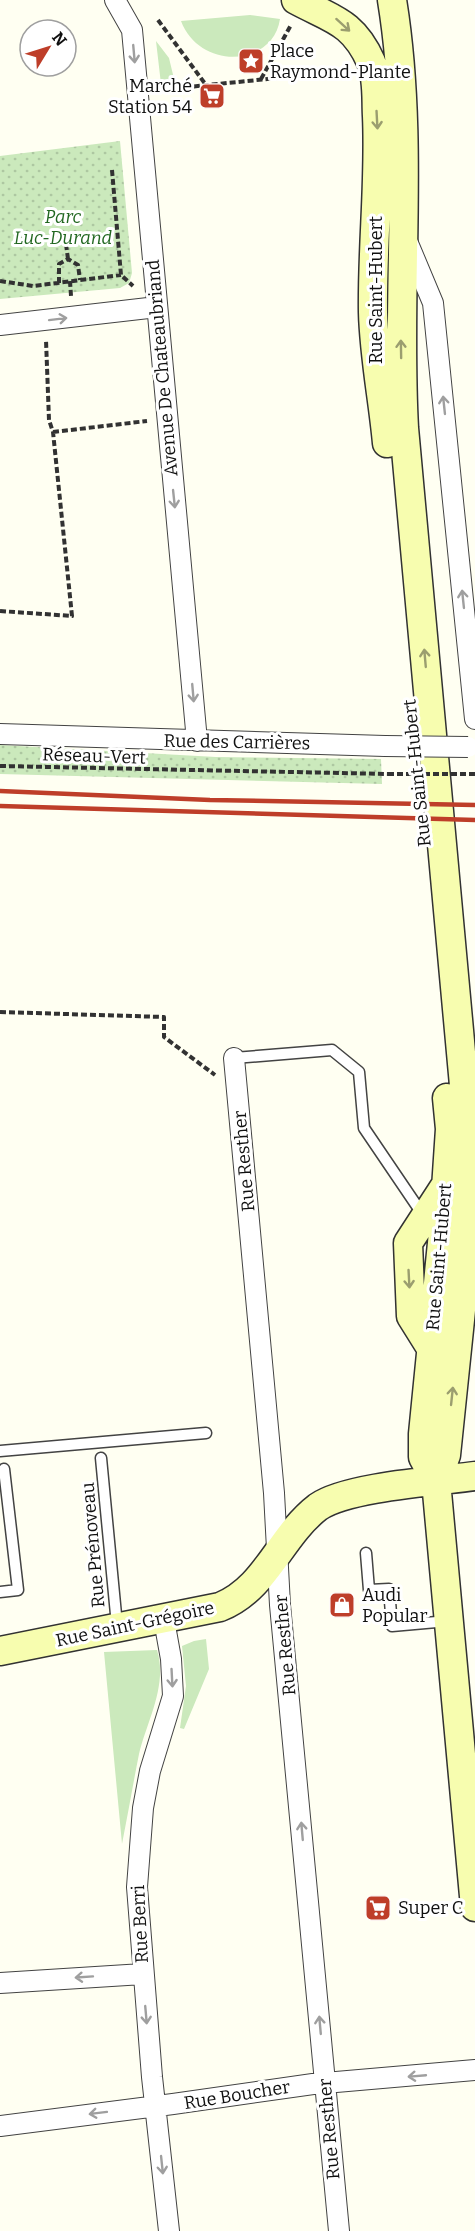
<svg xmlns="http://www.w3.org/2000/svg" width="475" height="2231" font-family="Bitter,serif">
	<style>
		.grass { fill: #cbe9bc }
		.park { fill: url(#park-dots) }
		.lines { fill: none; stroke-linecap: round; stroke-linejoin: round }
		.lane-casing { stroke: #434343; stroke-width: 13 }
		.street-casing { stroke: #434343; stroke-width: 22 }
		.secondary-casing { stroke: #323232; stroke-width: 31 }
		.path { stroke: #323232; stroke-width: 4; stroke-dasharray: 6 3; stroke-linecap: butt }
		.lane { stroke: #fff; stroke-width: 10 }
		.street { stroke: #fff; stroke-width: 20 }
		.secondary { stroke: #f7fdaf; stroke-width: 28 }
		.rail { stroke: #be3e29; stroke-width: 4.5 }
		.street-bridge-casing { stroke: #434343; stroke-width: 22; stroke-linecap: butt }
		.path-bridge { stroke: #323232; stroke-width: 4; stroke-dasharray: 6 3; stroke-linecap: butt }
		.street-bridge { stroke: #fff; stroke-width: 20 }
		.oneway { stroke: #9b9e6f }
		.oneway2 { stroke: #9f9f9f }
		.labels { text-anchor: middle; stroke-width: 6; stroke-linejoin: round; paint-order: stroke }
		.poi-label { font-size: 18px; fill: #101010; stroke: #fff; text-anchor: start }
		.park-label { font-size: 18px; font-style: italic; fill: #216720; stroke: #fff }
		.street-label { font-size: 18px; fill: #101010; stroke: #fff }
	</style>
	<defs>
		<pattern id="park-dots" width="8" height="8" patternUnits="userSpaceOnUse" patternTransform="scale(1.5)"><rect width="8" height="8" fill="#cbe9bc"/><path d="M2 2h.1M6 6h.1" fill="none" stroke="#adc7a1" stroke-width="1.8" stroke-linecap="round"/></pattern>
	</defs>
	<rect width="100%" height="100%" fill="#fffff2"/>
	<path class="grass" d="M250,15L280,19C273,67 200,71 181,21Z
		M156,41L169,58L175,83L161,84Z
		M206,1639L209,1669L184,1729L180,1728L186,1686L182,1646L194,1641Z
		M157,1650C168,1685 147,1721 139,1754C133,1784 128,1814 122,1844L104,1652Z"/>
	<path class="park" d="M120,141L132,273L129,283L120,288L0,299V156Z
		M0,745L216,757L381,759L382,784L0,774Z"/>
	<g class="lines">
		<g class="lane-casing">
			<path id="lane" d="M234,1058L332,1050L359,1072L364,1128L423,1215
				M0,1451L206,1433
				M101,1458L117,1625
				M366,1553L369,1590L389,1589L392,1626L448,1621
				M0,1592L18,1590L4,1469"/>
		</g>
		<g class="street-casing">
			<path id="street" d="M115,0L132,30L197,741
				M407,241L433,303L475,719
				M0,325L157,307
				M0,734L385,746
				M234,1058L274,1493L280,1605L339,2231
				M164,1620L171,1659L173,1696L150,1771L143,1808L137,1887L152,2077L169,2231
				M0,1983L143,1974
				M0,2126L173,2104L313,2084L475,2070"/>
		</g>
		<g class="secondary-casing">
			<path id="secondary" d="M296,0C331,19 353,21 371,62C378,78 376,99 377,116C380,181 372,246 373,312C374,356 383,399 387,443
				M392,0C415,141 396,286 404,428L470,1151V1223L446,1455L436,1481L475,1907
				M431,1348L411,1316L408,1243L445,1186
				M436,1481L423,1457V1434L443,1233L450,1129L447,1098
				M0,1651L220,1607C267,1588 279,1537 318,1507C346,1487 437,1481 475,1476"/>
		</g>
		<path class="path" d="M158,20L206,85
			M261,79L291,25
			M158,90L347,71
			M112,170L121,275L133,286
			M66,244L68,259
			M0,281L33,286L121,275
			M70,281L71,296
			M59,283V264L68,259L78,265L80,280
			M53,432L147,421
			M0,611L72,616L53,432L49,420L46,340
			M0,766L388,774
			M470,774H475
			M0,1012L164,1017V1037L215,1075"/>
		<use href="#lane" class="lane"/>
		<use href="#street" class="street"/>
		<use href="#secondary" class="secondary"/>
		<path class="rail" d="M0,791L210,800L475,805
			M0,806L475,820"/>
		<g class="street-bridge-casing">
			<path id="street-bridge" d="M385,746L468,747"/>
		</g>
		<path class="path-bridge" d="M388,774H470"/>
		<use href="#street-bridge" class="street-bridge"/>
	</g>
	<defs><path id="oneway-shaft" d="M-6 0H5M1.5-3L5.5 0L1.5 3" fill="none" stroke-width="1.6" stroke-linecap="round" stroke-linejoin="round" transform="scale(1.5)"/></defs>
	<g class="oneway">
		<use href="#oneway-shaft" transform="translate(343 25) rotate(42)"/>
		<use href="#oneway-shaft" transform="translate(377 120) rotate(87)"/>
		<use href="#oneway-shaft" transform="translate(401 349) rotate(-91)"/>
		<use href="#oneway-shaft" transform="translate(425 658) rotate(-95)"/>
		<use href="#oneway-shaft" transform="translate(409 1279) rotate(87)"/>
		<use href="#oneway-shaft" transform="translate(452 1396) rotate(-84)"/>
	</g>
	<g class="oneway2">
		<use href="#oneway-shaft" transform="translate(134 54) rotate(85)"/>
		<use href="#oneway-shaft" transform="translate(58 319) rotate(-7)"/>
		<use href="#oneway-shaft" transform="translate(444 405) rotate(-96)"/>
		<use href="#oneway-shaft" transform="translate(174 499) rotate(84)"/>
		<use href="#oneway-shaft" transform="translate(463 599) rotate(-96)"/>
		<use href="#oneway-shaft" transform="translate(193 693) rotate(85)"/>
		<use href="#oneway-shaft" transform="translate(172 1678) rotate(87)"/>
		<use href="#oneway-shaft" transform="translate(302 1831) rotate(-95)"/>
		<use href="#oneway-shaft" transform="translate(84 1977) rotate(176)"/>
		<use href="#oneway-shaft" transform="translate(146 2015) rotate(85)"/>
		<use href="#oneway-shaft" transform="translate(320 2025) rotate(-95)"/>
		<use href="#oneway-shaft" transform="translate(417 2076) rotate(175)"/>
		<use href="#oneway-shaft" transform="translate(98 2113) rotate(173)"/>
		<use href="#oneway-shaft" transform="translate(162 2165) rotate(84)"/>
	</g>
	<defs>
		<g id="sight-square" transform="scale(1.35)"><rect x="-9" y="-9" width="18" height="18" rx="4" fill="#be3e29" stroke="#fff"/><path d="M0-6L1.8-2.2L6-1.7L2.9 1.2L3.7 5.4L0 3.3L-3.7 5.4L-2.9 1.2L-6-1.7L-1.8-2.2Z" fill="#fff"/></g>
		<g id="supermarket-square" transform="scale(1.35)"><rect x="-9" y="-9" width="18" height="18" rx="4" fill="#be3e29" stroke="#fff"/><path d="M-6-5.5h2.5l.6 2H6L4.5 2H-2.5L-4.4-4H-6ZM-1.5 3.2a1.3 1.3 0 1 0 .1 0ZM3 3.2a1.3 1.3 0 1 0 .1 0Z" fill="#fff"/></g>
		<g id="shop-square" transform="scale(1.35)"><rect x="-9" y="-9" width="18" height="18" rx="4" fill="#be3e29" stroke="#fff"/><path d="M-5-2.5h2.3a2.7 3.5 0 0 1 5.4 0H5L5.5 6h-11ZM-1.5-2.5h3a1.5 2.3 0 0 0-3 0Z" fill="#fff"/></g>
	</defs>
	<g fill-rule="evenodd">
		<use href="#sight-square" x="251" y="61"/>
		<use href="#supermarket-square" x="212" y="96"/>
		<use href="#shop-square" x="342" y="1605"/>
		<use href="#supermarket-square" x="378" y="1908"/>
	</g>
	<g class="labels">
		<g class="poi-label">
			<text x="270" y="57">Place<tspan x="270" dy="21">Raymond-Plante</tspan></text>
			<text x="192" y="92" text-anchor="end">Marché<tspan x="192" dy="21">Station 54</tspan></text>
			<text x="362" y="1601">Audi<tspan x="362" dy="21">Popular</tspan></text>
			<text x="398" y="1914">Super C</text>
		</g>
		<g class="park-label">
			<text x="63" y="223">Parc<tspan x="63" dy="21">Luc-Durand</tspan></text>
		</g>
		<g class="street-label">
			<text transform="translate(376 290) rotate(-90)" y="6">Rue Saint-Hubert</text>
			<text transform="translate(162 368) rotate(-95)" y="6">Avenue De Chateaubriand</text>
			<text transform="translate(237 742) rotate(1)" y="6">Rue des Carrières</text>
			<text transform="translate(94 756) rotate(2)" y="6">Réseau-Vert</text>
			<text transform="translate(417 773) rotate(-96)" y="6">Rue Saint-Hubert</text>
			<text transform="translate(244 1161) rotate(-95)" y="6">Rue Resther</text>
			<text transform="translate(439 1257) rotate(-85)" y="6">Rue Saint-Hubert</text>
			<text transform="translate(93 1545) rotate(-95)" y="6">Rue Prénoveau</text>
			<text transform="translate(135 1624) rotate(-12)" y="6">Rue Saint-Grégoire</text>
			<text transform="translate(285 1645) rotate(-95)" y="6">Rue Resther</text>
			<text transform="translate(140 1924) rotate(-93)" y="6">Rue Berri</text>
			<text transform="translate(237 2095) rotate(-9)" y="6">Rue Boucher</text>
			<text transform="translate(329 2129) rotate(-95)" y="6">Rue Resther</text>
		</g>
	</g>
	<g transform="translate(48 48) rotate(52)"><circle r="28" fill="#ffffff" stroke="#9f9f9f" stroke-width="1.5"/>
	<path d="M0-4.5L10 22L0 15L-10 22Z" fill="#be3e29"/>
	<text y="-9" font-size="16" font-weight="bold" text-anchor="middle" fill="#101010">N</text>
	</g>
</svg>
